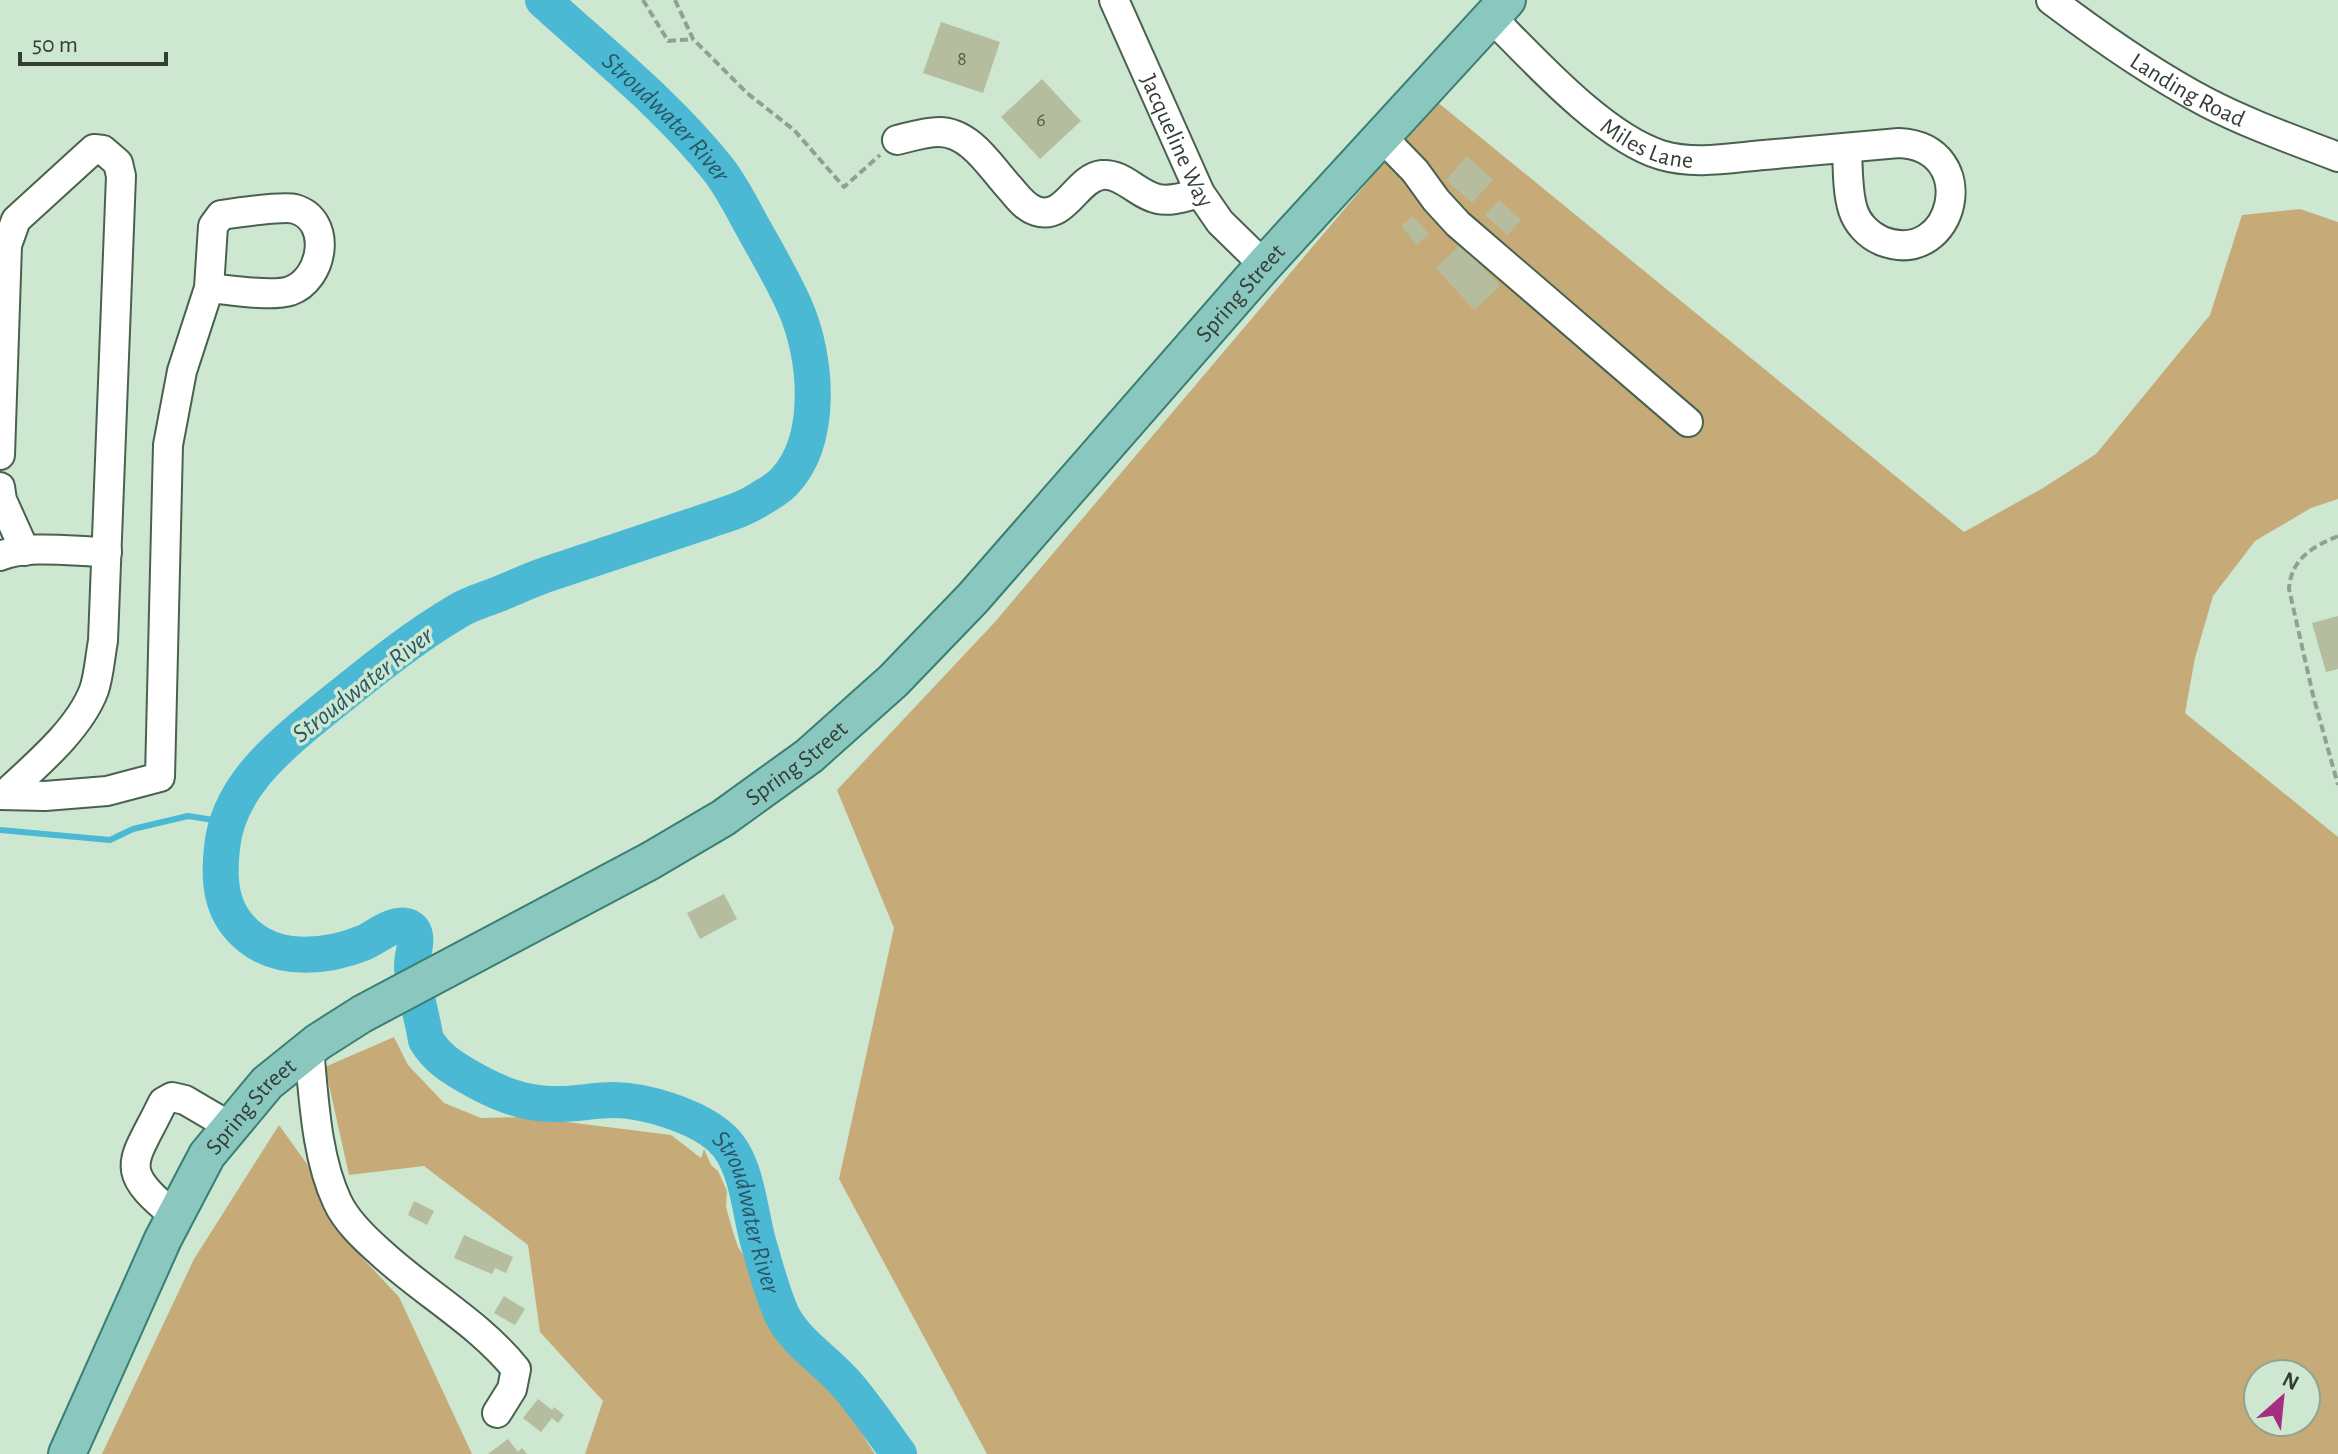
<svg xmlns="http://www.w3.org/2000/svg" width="2338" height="1454" font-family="'Alegreya Sans',sans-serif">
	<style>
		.green { fill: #c6ab78; fill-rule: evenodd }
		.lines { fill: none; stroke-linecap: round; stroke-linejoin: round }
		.stream { stroke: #4bb9d4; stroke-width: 6 }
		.river { stroke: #4bb9d4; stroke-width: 36 }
		.building { fill: #b6bc9e }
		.minor-casing { stroke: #4a614e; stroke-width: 32 }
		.major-casing { stroke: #397f73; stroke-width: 40 }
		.path { stroke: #8fa291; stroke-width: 4; stroke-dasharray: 8 4; stroke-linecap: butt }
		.minor { stroke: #fff; stroke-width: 28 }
		.major { stroke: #8ac7bf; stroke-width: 36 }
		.labels { text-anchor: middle; stroke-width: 7; stroke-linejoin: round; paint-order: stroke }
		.number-label { font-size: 20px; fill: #545e4f }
		.street-label { font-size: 24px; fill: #343e35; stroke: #cde7d1 }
		.water-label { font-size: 26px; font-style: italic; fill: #295864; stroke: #cde7d1 }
	</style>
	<rect width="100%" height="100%" fill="#cde7d1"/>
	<path class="green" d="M1436,101L1964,532L2043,488L2096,454L2210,315L2242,215L2300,209L2338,222V499L2311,508L2255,541L2213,596L2195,658L2185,713L2338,837V1454H987L839,1179L894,928L837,790L994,623ZM2258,1374H2306V1422H2258Z
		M394,1037L408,1065L444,1103L481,1118L527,1117L671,1135L701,1158L704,1149L711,1165L718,1171L727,1191L726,1207L733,1232L738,1247L755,1273L774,1328L789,1346L798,1352L828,1362L834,1368L840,1382H849C861,1394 855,1410 859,1425C862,1435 869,1445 875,1454H585L603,1401L540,1332L528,1245L424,1166L349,1175L325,1067Z
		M279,1125L314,1174L339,1233L399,1297L472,1454H102L194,1259Z"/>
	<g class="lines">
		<path class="stream" d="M0,830L110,840L133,829L188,816L226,822"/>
		<path class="river" id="s1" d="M543,0C602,54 668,106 718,169C733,188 744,212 756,233C770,258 784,282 795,307C817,357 824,440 784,482C778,488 770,493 763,497C744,510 723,515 701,523C651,540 601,556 551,573C532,579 514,588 496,595C483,600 469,604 458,611C407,641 362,679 316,716C274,750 227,791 222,848C218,883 221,915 251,938C282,962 328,957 363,943C375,938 396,920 409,927C422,935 411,955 412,967C414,991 422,1016 426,1040C437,1058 450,1066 467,1076C493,1091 521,1104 553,1104C573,1105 593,1100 613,1100C645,1100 697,1116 721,1138C748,1162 749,1212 759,1245C766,1268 772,1293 782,1315C796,1343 828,1362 848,1386C866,1407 882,1431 899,1454"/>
	</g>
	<path class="building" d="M941,22L1000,42L983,93L923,73Z
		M1042,79L1081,121L1040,159L1001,117Z
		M1467,156L1493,180L1472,203L1446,180Z
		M1499,200L1521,220L1507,235L1485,215Z
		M1413,216L1429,234L1417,245L1401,226Z
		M1461,244L1500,286L1474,310L1436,268Z
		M2338,616V669L2326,672L2312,623Z
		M724,894L737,919L700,939L687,913Z
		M414,1201L434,1211L427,1225L408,1215Z
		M464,1235L513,1257L506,1273L495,1268L492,1274L454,1258Z
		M504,1296L525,1309L515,1325L494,1313Z
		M538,1399L552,1410L554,1407L564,1415L558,1423L552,1418L541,1432L523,1418Z
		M508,1439L518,1452L522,1448L527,1454H488Z"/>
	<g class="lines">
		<g class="minor-casing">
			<g id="minor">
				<path id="s2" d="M1114,0L1200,193L1220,222L1264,265"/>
				<path id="s3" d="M2051,0C2100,37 2151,73 2206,102C2248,124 2294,140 2338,157"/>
				<path id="s4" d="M1491,17C1534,60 1603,137 1661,155C1694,165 1730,158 1764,155C1809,151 1854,147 1899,143C1983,147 1955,269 1882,241C1868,235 1857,223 1853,210C1847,191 1848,167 1847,148"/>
				<path d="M1381,136L1415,171L1436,200L1458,224L1688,422"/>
				<path d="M897,140C910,137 925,132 939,132C970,132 990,166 1009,187C1017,196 1024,207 1036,211C1066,221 1076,178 1102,175C1123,173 1138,195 1158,199C1172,202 1187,196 1200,193"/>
				<path d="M0,455L7,245L16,220L85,157L94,149L103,150L118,163L121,176L103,641C100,657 99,675 94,690C79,730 34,767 4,795"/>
				<path d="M0,487L2,500L25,551"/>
				<path d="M0,556C28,544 76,552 107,552"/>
				<path d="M0,795L45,796L107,791L160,777L168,445L182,371L209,288C230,290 271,297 290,291C324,279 333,220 295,209C284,206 234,213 221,215L213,226L209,288"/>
				<path d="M309,1049C314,1098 316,1156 337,1201C346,1221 364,1238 380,1252C424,1293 478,1322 516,1369L512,1389L497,1413"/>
				<path d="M175,1216C115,1168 134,1163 163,1102L172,1097L185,1100L231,1127"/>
			</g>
		</g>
		<g class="major-casing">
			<g id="major">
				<path id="s5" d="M67,1454L163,1239L207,1155L267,1083L318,1042L362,1014L650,861L723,818L809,756L893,681L973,598L1264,265L1507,0"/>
			</g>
		</g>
		<path class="path" d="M643,0L668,41L693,39
			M675,0L693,39L747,93L794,130L844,187L880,155
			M2338,536C2312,547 2291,559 2289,589L2313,695L2338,785"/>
		<use href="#minor" class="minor"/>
		<use href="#major" class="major"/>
	</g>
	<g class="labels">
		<g class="number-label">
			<text x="962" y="65">8</text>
			<text x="1041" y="126">6</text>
		</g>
		<g class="street-label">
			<text dy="8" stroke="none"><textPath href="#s3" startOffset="164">Landing Road</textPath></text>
			<text dy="8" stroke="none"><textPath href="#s4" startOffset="204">Miles Lane</textPath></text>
			<text dy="8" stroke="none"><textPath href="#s2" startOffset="154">Jacqueline Way</textPath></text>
			<text dy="8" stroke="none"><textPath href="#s5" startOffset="1692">Spring Street</textPath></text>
			<text dy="8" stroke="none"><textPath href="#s5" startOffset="1044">Spring Street</textPath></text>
			<text dy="8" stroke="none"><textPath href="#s5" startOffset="396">Spring Street</textPath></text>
		</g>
		<g class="water-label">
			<text dy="9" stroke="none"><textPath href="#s1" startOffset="170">Stroudwater River</textPath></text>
			<text transform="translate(362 684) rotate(-38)" y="9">Stroudwater River</text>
			<text dy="9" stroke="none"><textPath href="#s1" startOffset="2068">Stroudwater River</textPath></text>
		</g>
	</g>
	<g transform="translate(2282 1398) rotate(27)"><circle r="38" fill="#cde7d1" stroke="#90a393" stroke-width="2"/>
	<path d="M0-6L14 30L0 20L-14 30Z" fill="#a72d83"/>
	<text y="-12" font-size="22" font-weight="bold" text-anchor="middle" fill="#343e35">N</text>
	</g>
	<path d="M20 52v12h146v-12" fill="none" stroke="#343e35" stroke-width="4"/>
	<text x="32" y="52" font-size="24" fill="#343e35" stroke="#cde7d1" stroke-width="6" paint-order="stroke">50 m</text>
</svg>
